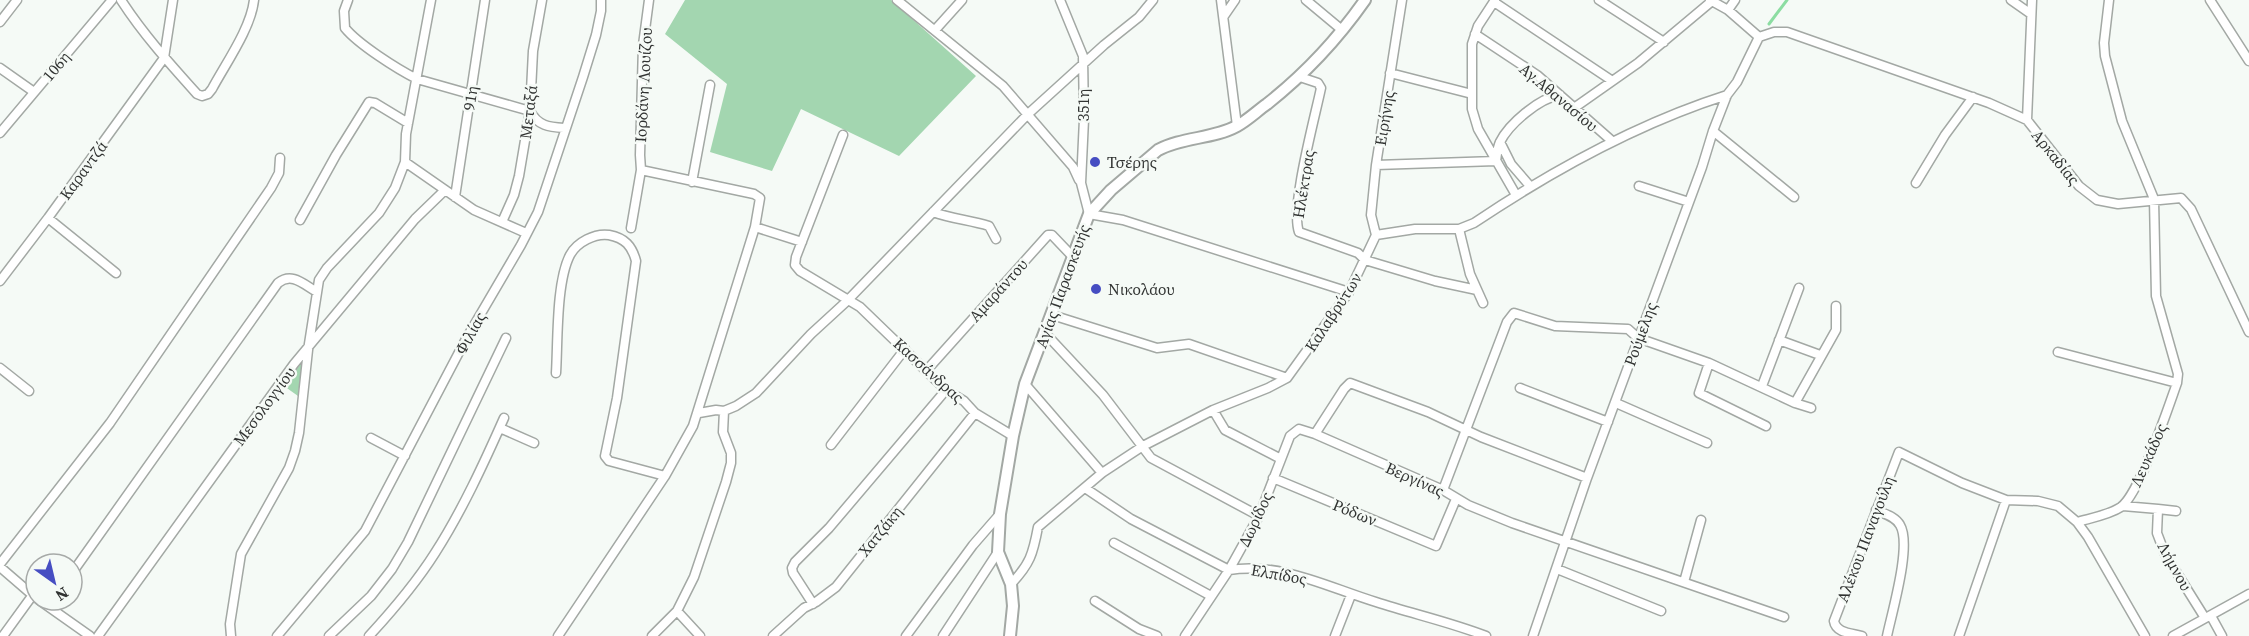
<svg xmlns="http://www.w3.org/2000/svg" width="2249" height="636" font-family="'Source Serif 4',serif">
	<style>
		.green { fill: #a3d6b0 }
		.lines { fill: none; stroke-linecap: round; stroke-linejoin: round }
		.stream { stroke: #8cdda2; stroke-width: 3 }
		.minor-casing { stroke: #a3a8a4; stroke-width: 11 }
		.tertiary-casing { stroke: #a3a8a4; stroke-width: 14 }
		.minor { stroke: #fff; stroke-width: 8 }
		.tertiary { stroke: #fff; stroke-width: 10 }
		.poi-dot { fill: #464dc2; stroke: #f5faf6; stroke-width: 2 }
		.labels { text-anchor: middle; stroke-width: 5; stroke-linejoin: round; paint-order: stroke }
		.street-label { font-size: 16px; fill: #313332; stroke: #f5faf6 }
		.poi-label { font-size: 16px; fill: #313332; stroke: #f5faf6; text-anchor: start }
	</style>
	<rect width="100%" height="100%" fill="#f5faf6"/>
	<path class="green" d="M685,0H891L976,76L899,156L801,109L772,171L710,152L727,84L665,34Z
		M302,362L298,396L284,386Z"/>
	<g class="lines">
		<path class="stream" d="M1769,24L1787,0"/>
		<g class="minor-casing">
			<path id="minor" d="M121,0C143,34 170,64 197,94L202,96L208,94L212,89C226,63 251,28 254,0
				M348,0L344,11L345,28C358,44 397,69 417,79L530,111C538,126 549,127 564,128
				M897,0L1003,86L1073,167L1079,180
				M1060,0L1083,56L1084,119L1081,183L1089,214L1123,220L1349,292
				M1221,0L1237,126
				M1306,0L1342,30
				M1495,0L1478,26L1472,44V109L1478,129L1516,195
				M1599,0L1664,42
				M1710,0L1728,10L1759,37
				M2011,0L2031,14
				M2210,0L2249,61
				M1494,2L1611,80
				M1728,10L1735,0
				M1224,16L1235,0
				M0,22L17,0
				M935,30L962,0
				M1475,34L1537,75L1612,141
				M1759,37L1774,32H1787L1989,103L2027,120L2079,186L2097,200L2118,204L2181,198L2191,209L2249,332
				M0,68L34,92
				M1390,73L1472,94
				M1300,77L1318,83L1321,88C1315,117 1290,208 1299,232L1358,253L1365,260L1435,281L1477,290
				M1574,108L1638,63L1712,1
				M2027,120L2032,0
				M1713,131L1794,197
				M0,133L112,0
				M843,135L796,257L795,265L800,271L860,307L946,390L964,401L975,413L1013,436
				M1500,142L1511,164L1530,186
				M405,162L474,210L526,233
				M1376,165L1496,161C1497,155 1497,148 1500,142C1509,124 1539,98 1560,95
				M692,182L710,85
				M1916,183L1945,135L1973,97
				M1639,186L1689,202
				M455,197L485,0
				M933,212C952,219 970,220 989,226L996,239
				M48,218L116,273
				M300,220L336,155L369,102L375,103L408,123
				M502,222L514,195L519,176L530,111L533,51L542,0
				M755,227L802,242
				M631,228L641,170L640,155L643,45L649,0
				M1459,229L1470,274L1483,303
				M1376,235L1415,229H1459L1474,223C1553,170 1636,124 1727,95
				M1376,235L1371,215L1376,165L1402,0
				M0,281L48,218L164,58L173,0
				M1052,315L1157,348L1189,344L1287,378
				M1045,333L1103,395L1151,458L1259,516
				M1779,340L1820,355
				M2058,352L2177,383
				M1709,363L1699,393L1766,426
				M0,368L29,391
				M926,371L1048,235H1052L1073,257
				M556,373C558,341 556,282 570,255C577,242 595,233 609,235C625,238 632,246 636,261L617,398L605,456L609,461L665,476
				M1025,384L1102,473
				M1762,386L1799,288
				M1520,388L1608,422
				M1616,403L1707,443
				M1795,403L1836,330V306
				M1213,410L1225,430L1281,459
				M699,413L716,410L724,411L736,406L756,393L811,334L847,301L1028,114L1104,45L1139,17L1153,0
				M500,428L534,443
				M1315,434L1344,389L1350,383L1428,412L1481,437L1587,478
				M371,438L405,456
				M831,445L905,349
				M1273,478L1436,546L1456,499
				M1085,488L1131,519L1229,570C1281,562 1327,587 1376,602C1413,614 1450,622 1486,636
				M1443,490L1507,322L1514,313L1555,326L1628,329L1638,338L1709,363L1795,403L1811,408
				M2123,506L2158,509L2157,533L2165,554L2205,618
				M2158,509L2176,511
				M1876,510C1884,514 1895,516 1900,525C1912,545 1892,612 1887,636
				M2077,522L2088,537L2145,636
				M1114,543L1211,596
				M0,564L110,423L271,188L279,173L280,158
				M0,567L36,598
				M1557,569L1661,611
				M72,573L278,283C292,272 303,284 317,292
				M1684,582L1701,520
				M1011,584C1030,564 1033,554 1038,527L1102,473L1143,446L1213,410L1268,388L1287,378L1349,292L1376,235
				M39,600L90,636
				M1095,601L1139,629L1157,636
				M813,604L793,573L792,568L795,562L829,528L946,390
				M677,611L700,636
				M2211,616L2222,636
				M3,636L32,596
				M98,636L294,364L415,219L445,190
				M231,636L230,624L241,554L289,468L295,451L299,433L308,350L319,280L327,268L379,213L395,188L405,162L406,134L431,0
				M277,636L365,531L466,339L521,245L538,212L583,77L596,35L601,11V0
				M329,636L371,596L392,569L408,542L506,338
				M369,636C393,610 416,583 435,553C462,511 484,463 504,418
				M558,636L665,476L693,426L755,227L760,198L754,194L641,170
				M652,636L677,611L694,577L726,482L731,463V453L723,432L724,411
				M773,636L804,608L816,602L836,587L975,413
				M906,636L973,545L1000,514
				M943,636L998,552
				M1185,636L1229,570L1259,516L1290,436L1299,429L1315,434L1443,490L1468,505L1512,523L1784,617
				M1335,636L1351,595
				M1533,636L1587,478L1702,167L1713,131L1727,95L1737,82L1759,37
				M1862,636C1851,633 1836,633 1834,621L1899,452L1962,483L2006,500L2038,501L2058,506L2077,522C2091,518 2109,515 2121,507C2140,493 2168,408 2177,383L2178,374L2156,296L2154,199L2122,121L2105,56L2104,43L2109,0
				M1959,636L2006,500
				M2173,636L2249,594"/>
		</g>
		<g class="tertiary-casing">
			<path id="tertiary" d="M1010,636L1013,606L1011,584L998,552L1000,514L1013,436L1025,384L1089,214L1111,190L1158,150C1182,137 1213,139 1237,126C1248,120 1257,111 1267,104C1305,74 1337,40 1365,0"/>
		</g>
		<use href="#minor" class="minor"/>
		<use href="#tertiary" class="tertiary"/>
	</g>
	<g class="poi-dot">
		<circle cx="1095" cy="162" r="6"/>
		<circle cx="1096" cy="289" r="6"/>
	</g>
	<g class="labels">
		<g class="street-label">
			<text transform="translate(56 66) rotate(-50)" y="6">106η</text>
			<text transform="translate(643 85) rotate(-87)" y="6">Ιορδάνη Λουίζου</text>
			<text transform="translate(1559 97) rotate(40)" y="6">Αγ.Αθανασίου</text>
			<text transform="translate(470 98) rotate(-81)" y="6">91η</text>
			<text transform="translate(1083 105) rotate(-90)" y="6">351η</text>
			<text transform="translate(528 112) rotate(-83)" y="6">Μεταξά</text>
			<text transform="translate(1384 118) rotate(-81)" y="6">Ειρήνης</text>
			<text transform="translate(2056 157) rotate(51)" y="6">Αρκαδίας</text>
			<text transform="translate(83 170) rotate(-54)" y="6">Καραντζά</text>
			<text transform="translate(1303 184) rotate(-81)" y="6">Ηλέκτρας</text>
			<text transform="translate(1062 286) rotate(-70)" y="6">Αγίας Παρασκευής</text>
			<text transform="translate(998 290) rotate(-48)" y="6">Αμαράντου</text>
			<text transform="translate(1333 312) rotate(-57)" y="6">Καλαβρύτων</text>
			<text transform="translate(470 333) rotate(-61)" y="6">Φιλίας</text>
			<text transform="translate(1640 334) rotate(-70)" y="6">Ρούμελης</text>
			<text transform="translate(929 370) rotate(42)" y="6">Κασσάνδρας</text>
			<text transform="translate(264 406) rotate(-54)" y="6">Μεσολογγίου</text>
			<text transform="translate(2148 455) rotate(-66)" y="6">Λευκάδος</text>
			<text transform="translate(1415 479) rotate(24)" y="6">Βεργίνας</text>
			<text transform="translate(1355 512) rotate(22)" y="6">Ρόδων</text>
			<text transform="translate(1255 519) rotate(-65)" y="6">Δωρίδος</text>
			<text transform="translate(880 531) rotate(-51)" y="6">Χατζάκη</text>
			<text transform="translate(1865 539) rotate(-69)" y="6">Αλέκου Παναγούλη</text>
			<text transform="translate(2175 566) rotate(61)" y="6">Λήμνου</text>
			<text transform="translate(1279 574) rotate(10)" y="6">Ελπίδος</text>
		</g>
		<g class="poi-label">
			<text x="1107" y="168">Τσέρης</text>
			<text x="1108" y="295">Νικολάου</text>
		</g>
	</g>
	<g transform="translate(54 582) rotate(146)"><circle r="28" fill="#f5faf6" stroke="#a7aaa8" stroke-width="1.5"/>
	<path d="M0-4.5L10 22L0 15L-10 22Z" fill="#464dc2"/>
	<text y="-9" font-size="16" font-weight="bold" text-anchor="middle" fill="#313332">N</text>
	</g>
</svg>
